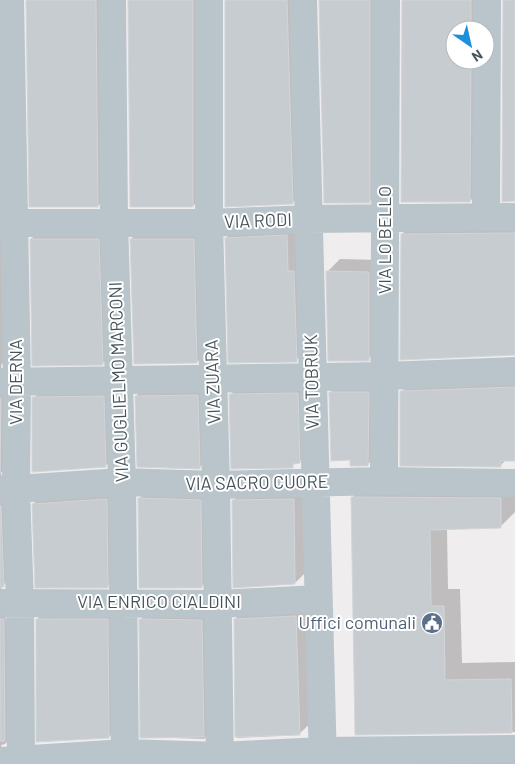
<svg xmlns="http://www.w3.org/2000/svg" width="515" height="764" font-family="Barlow,sans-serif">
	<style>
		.shadow { fill: #0003; fill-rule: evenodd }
		.building { fill: #c7ccd0; stroke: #d2d5d9 }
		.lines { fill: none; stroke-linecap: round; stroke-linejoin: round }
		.minor { stroke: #b9c5ca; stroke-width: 28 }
		.labels { text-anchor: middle; stroke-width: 4; stroke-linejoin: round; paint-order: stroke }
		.street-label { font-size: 18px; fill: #46545a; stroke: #fff }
		.service-label { font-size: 18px; fill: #4e5e75; stroke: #fff; text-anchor: end }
	</style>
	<rect width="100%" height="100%" fill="#f0edee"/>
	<path class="shadow" d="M0,0L17,348L1,365L17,456L1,473L20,569L1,587L22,727L5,744L1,745L3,752L0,764Z
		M27,0H113L115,189L98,206Z
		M129,0H210V189L193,206Z
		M226,0H304L309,186L292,203Z
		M320,0H387L386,185L369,202Z
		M403,0H488L487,184L470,201ZM455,30H485V60H455Z
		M515,216V354L402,234L419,217Z
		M303,219L313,344L296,360L226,238L243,222Z
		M48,223H115L119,347L102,364L31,239Z
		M148,223H210L213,345L197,362L131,239Z
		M340,259L381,260V347L368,359L327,272Z
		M515,371V460H506L500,466L401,392L418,375Z
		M343,380H381V452L368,464L351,459L330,393Z
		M310,381L312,449L299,462H296L292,466L230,395L243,382Z
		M210,382L212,455L199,468L136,396L149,383Z
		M116,384L118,454L105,466L34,398L46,385Z
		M369,481L515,482V512L500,527L447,528L448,589H460L462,663L515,662V732L356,734L352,498Z
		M152,486L213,488L214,574L201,587L139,499Z
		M119,487L120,574L107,587L33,504L46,491Z
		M306,487L307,571L295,583L233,501L246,488Z
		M312,600L315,719L298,735L237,738L235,619L251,603Z
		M54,603H124L125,721L109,737L37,619Z
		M157,603L218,604L220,722L204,739L142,737L140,620Z
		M515,748V764H359Z"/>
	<path class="building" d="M26,0H96L98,207H29Z
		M128,0H193V207H130Z
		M225,0H287L293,204L225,207Z
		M319,0H370V203H324Z
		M402,0H471V30H455V60H471L470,202H401Z
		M503,0H515V201L502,202Z
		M515,233V355L400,360L401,234Z
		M287,235L288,271H294L297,362L228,363L225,238Z
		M30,239H99L103,365L32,366Z
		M130,239H194L197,363L134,364Z
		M326,271L369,272V361H328Z
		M515,387V461H501V467L400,466V391Z
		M329,392H369L368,466H350V460L331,461Z
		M298,393L300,463L293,464V468L231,469L229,394Z
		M198,395L200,469L137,467L135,396Z
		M104,396L106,467L32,472V397Z
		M0,398H1L0,474Z
		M351,497L501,498V528L430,530L431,606H444L445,680L511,679L512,733L355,735Z
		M138,498L201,500L202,588H139Z
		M107,499L108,588H35L32,504Z
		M294,499L295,584L233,588L232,500Z
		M0,505L1,506L4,587H0Z
		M296,616L300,735L235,737L234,619Z
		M0,619H4L5,741H0Z
		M36,619H108L109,738L36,742Z
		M139,619L202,620L204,737L140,738Z"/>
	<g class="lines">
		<path class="minor" d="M10,0L17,382L16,489L20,603L21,764
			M112,0L114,222L122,482L125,764
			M209,0V223L216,485L220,764
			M303,0L323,764
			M486,217L487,0
			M0,223H209L308,219L515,217
			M0,382L384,376L515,371
			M384,481L386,0
			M0,490L122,482L216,485L384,481L515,483
			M0,603L218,604L318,599
			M0,761L125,753L220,756L322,751L515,749"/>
	</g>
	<defs>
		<g id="civic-disc" transform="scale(1.125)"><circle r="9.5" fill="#5c6f8a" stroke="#fff"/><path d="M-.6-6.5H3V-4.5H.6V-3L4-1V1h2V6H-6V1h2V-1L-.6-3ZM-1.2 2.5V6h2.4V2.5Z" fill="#fff"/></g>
	</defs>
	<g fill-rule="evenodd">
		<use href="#civic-disc" x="432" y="623"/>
	</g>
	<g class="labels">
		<g class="street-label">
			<text transform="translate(258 221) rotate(-2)" y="6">VIA RODI</text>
			<text transform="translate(385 240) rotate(-90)" y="6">VIA LO BELLO</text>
			<text transform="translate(16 382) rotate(-90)" y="6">VIA DERNA</text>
			<text transform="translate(119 382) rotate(-92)" y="6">VIA GUGLIELMO MARCONI</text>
			<text transform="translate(213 382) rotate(-92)" y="6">VIA ZUARA</text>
			<text transform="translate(312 382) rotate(-91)" y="6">VIA TOBRUK</text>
			<text transform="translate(257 483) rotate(-1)" y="6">VIA SACRO CUORE</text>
			<text x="159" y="608">VIA ENRICO CIALDINI</text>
		</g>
		<g class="service-label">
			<text x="416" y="629">Uffici comunali</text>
		</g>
	</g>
	<g transform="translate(470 45) rotate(146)"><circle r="24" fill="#ffffff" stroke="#b5bbbd"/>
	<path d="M0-4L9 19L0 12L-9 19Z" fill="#1d90db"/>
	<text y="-8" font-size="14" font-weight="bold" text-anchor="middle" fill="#46545a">N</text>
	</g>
</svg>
